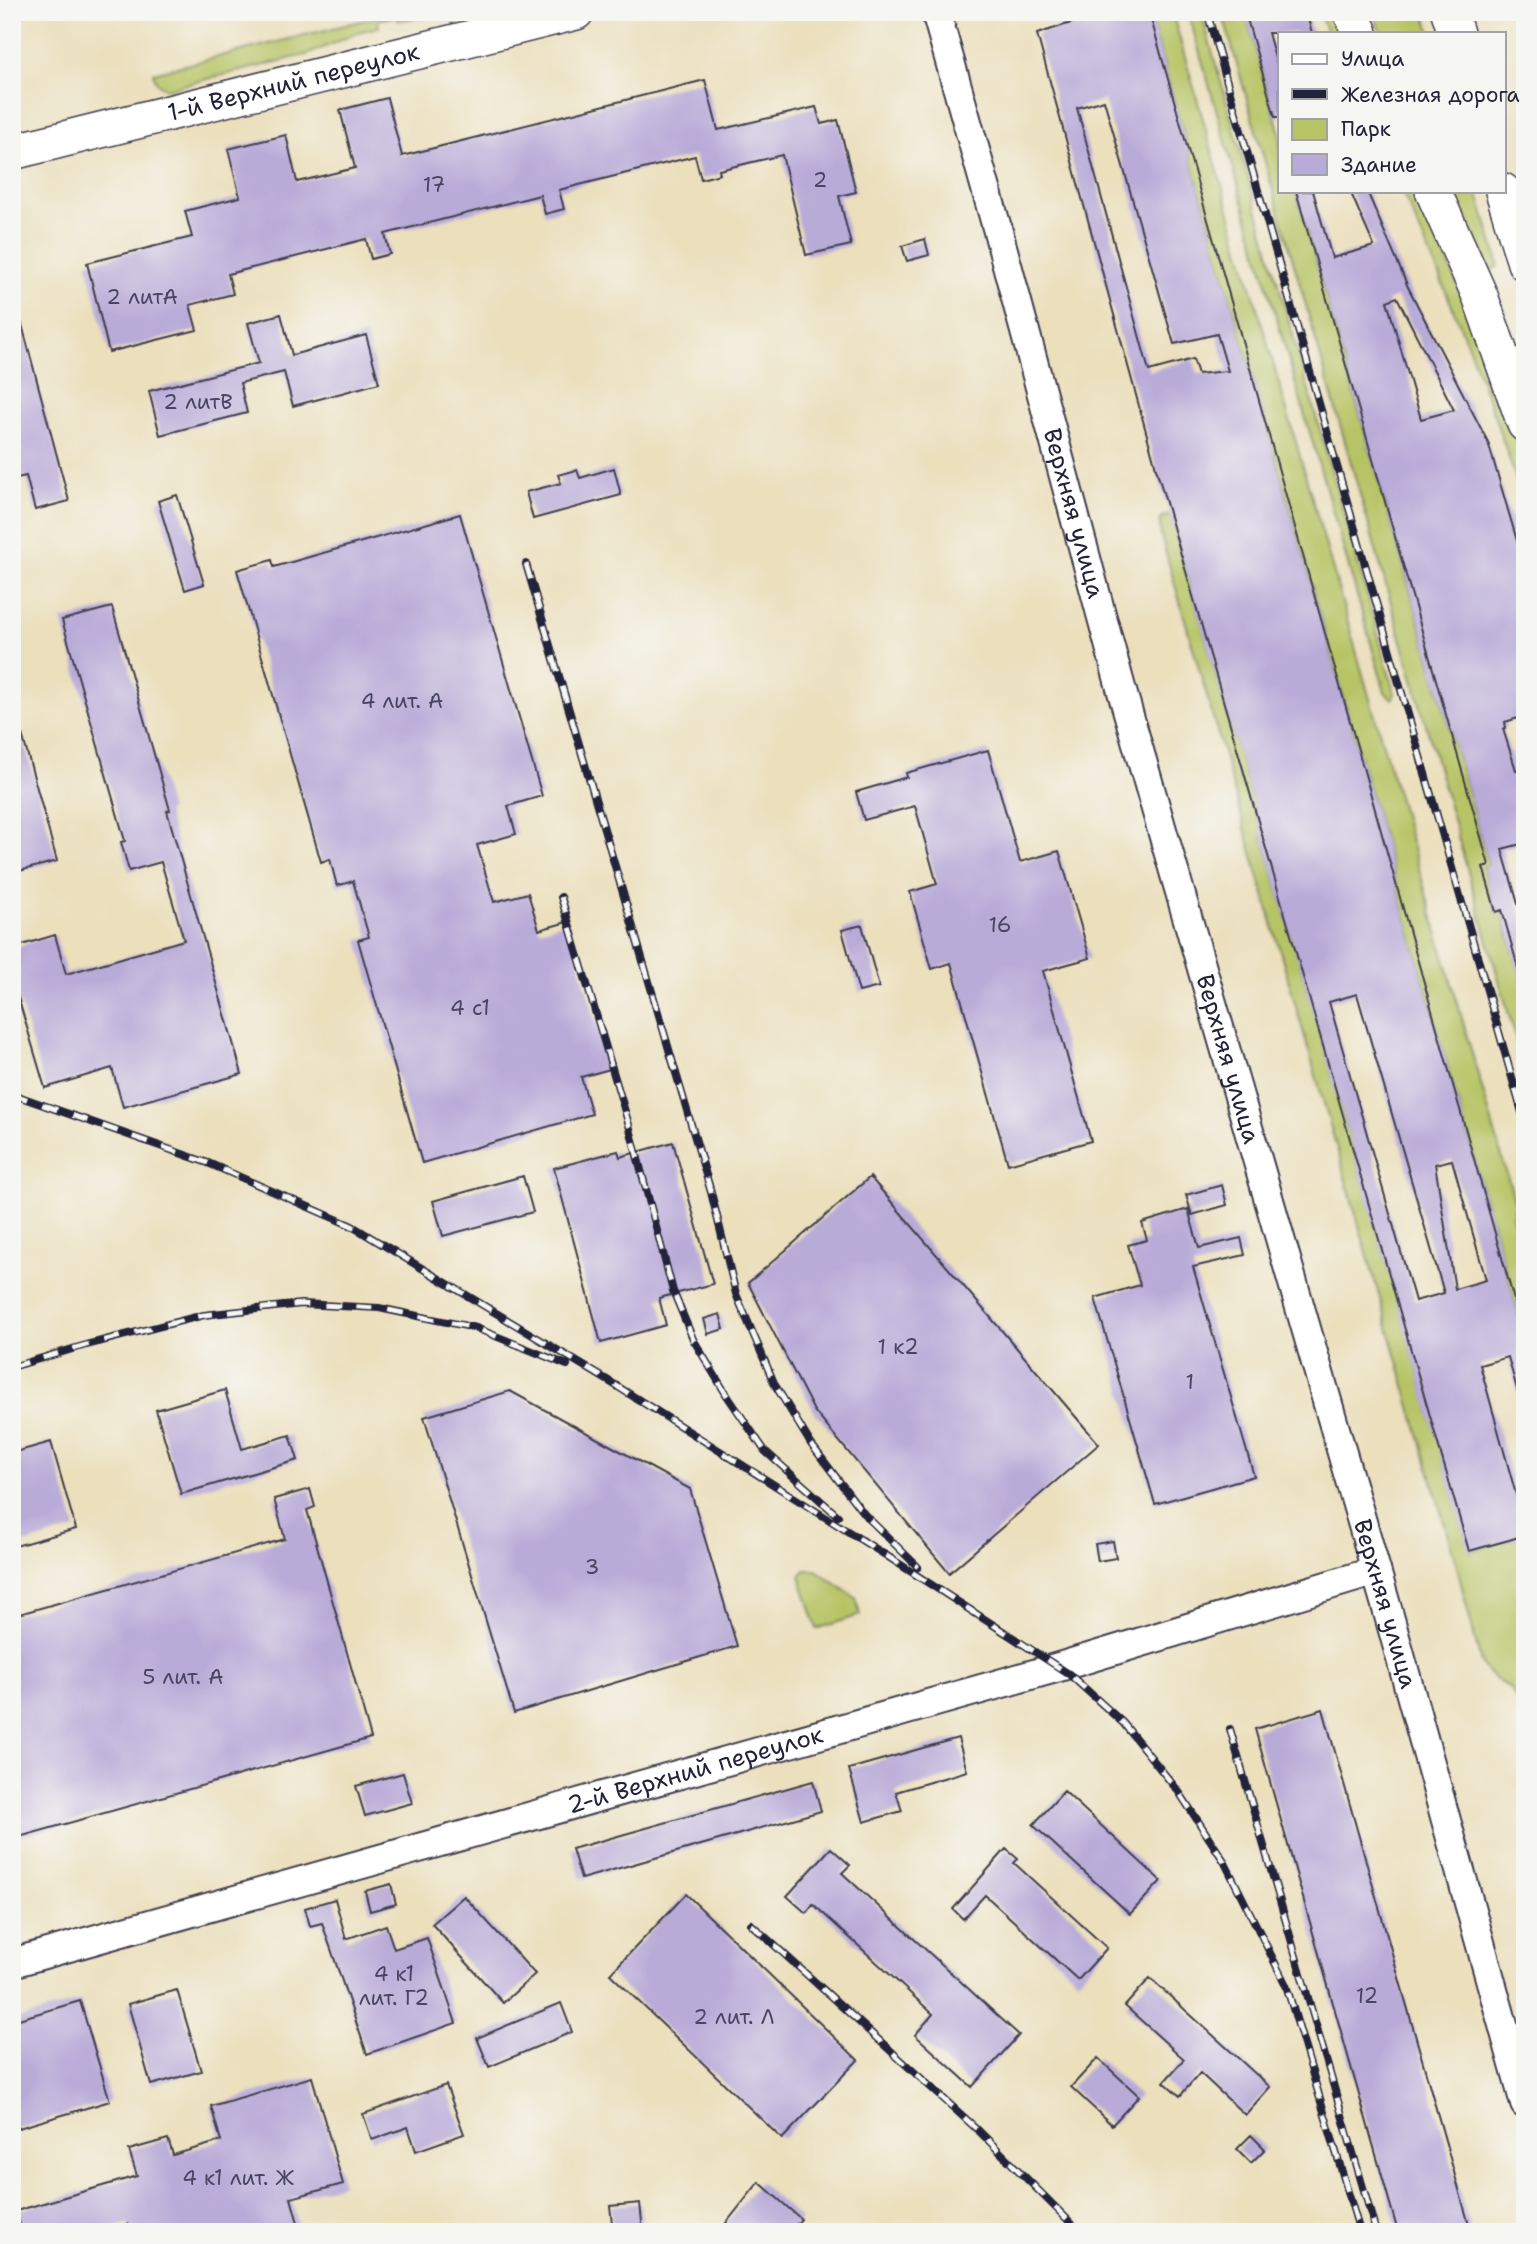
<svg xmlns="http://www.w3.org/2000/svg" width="1537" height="2244" font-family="'Shantell Sans',sans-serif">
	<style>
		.green { fill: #b7c465; stroke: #6c7350; stroke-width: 2 }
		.building { fill: #b9abd8; fill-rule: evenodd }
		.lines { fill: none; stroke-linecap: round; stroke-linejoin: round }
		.minor-casing { stroke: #403e4e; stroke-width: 32 }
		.major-casing { stroke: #403e4e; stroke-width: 38 }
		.minor { stroke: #fff; stroke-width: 28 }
		.major { stroke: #fff; stroke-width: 35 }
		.tram { stroke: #22223b; stroke-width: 2 }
		.rail-casing { stroke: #22223b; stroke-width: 8 }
		.rail { stroke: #f6f6f2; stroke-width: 5; stroke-dasharray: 16; stroke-linecap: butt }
		.labels { text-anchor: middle; stroke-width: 6; stroke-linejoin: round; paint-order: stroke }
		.number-label { font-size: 21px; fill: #484462 }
		.street-label { font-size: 24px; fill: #22223b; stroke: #f6f6f2 }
	</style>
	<rect width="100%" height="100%" fill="#f6f6f2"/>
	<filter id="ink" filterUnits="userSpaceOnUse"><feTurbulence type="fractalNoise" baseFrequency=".0143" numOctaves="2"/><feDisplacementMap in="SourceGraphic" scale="14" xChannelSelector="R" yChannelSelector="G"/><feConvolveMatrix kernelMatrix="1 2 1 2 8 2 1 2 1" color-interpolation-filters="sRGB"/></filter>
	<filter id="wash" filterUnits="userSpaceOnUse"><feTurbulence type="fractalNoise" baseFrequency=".00686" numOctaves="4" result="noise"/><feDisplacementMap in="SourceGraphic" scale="28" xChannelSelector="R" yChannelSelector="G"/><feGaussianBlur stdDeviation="1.57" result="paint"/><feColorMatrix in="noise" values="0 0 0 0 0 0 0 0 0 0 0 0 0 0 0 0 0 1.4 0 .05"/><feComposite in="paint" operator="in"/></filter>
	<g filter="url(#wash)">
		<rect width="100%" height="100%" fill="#ebdfbc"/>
		<path class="green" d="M397,12H482C455,19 426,15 398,20L396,16L378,20L379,27L361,31L309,54L167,89C158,86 156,82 153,73Z
			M1149,12H1172L1516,1206L1512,1215L1525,1268V1339Z
			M1188,12H1201L1395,694L1392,699L1385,692Z
			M1222,12H1245L1280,133V191H1296L1489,865L1483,867L1496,912L1501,910L1525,990V1071Z
			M1319,12H1335L1343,33H1327Z
			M1373,12H1424L1431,33H1381Z
			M1402,191H1418L1491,366L1520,451L1525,465V509C1492,399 1449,294 1402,191Z
			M1453,191H1477L1499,265L1494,269H1488Z
			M1170,515L1470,1551L1525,1535V1719C1518,1710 1517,1697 1510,1689C1499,1677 1492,1682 1481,1663L1457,1567L1161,536L1160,524L1162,517Z
			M805,1570H816L856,1598L860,1615L817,1629L800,1576Z"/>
		<g id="blocks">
			<path class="building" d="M1078,12H1149L1525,1339V1400H1520L1508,1357L1480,1365L1525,1527V1535L1509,1540L1469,1551L1156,468L1037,34L1080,20ZM1104,100L1174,344L1217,334L1228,371L1198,374L1193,359L1149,371L1077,108ZM1357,994L1444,1293L1415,1301L1329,1002ZM1452,1160L1486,1280L1455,1289L1435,1164Z
				M1245,12H1306L1312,33H1268L1280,75V117H1275Z
				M705,80L718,130L816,107L821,124L838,120L856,192L839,196L851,245L806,255L782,155L719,170L720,174L701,179L695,156L559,190L564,209L545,214L540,195L385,234L390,254L371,259L366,239L228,274L233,294L190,305L197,330L109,352L87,263L192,237L185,211L240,197L228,149L286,135L297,182L355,168L340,110L387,98L402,156Z
				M1296,191H1313L1332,258L1374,246L1350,191H1367L1408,287L1488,442L1525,568V716L1505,722L1506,728L1503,729L1516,770L1525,768V843L1502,849L1525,928V975H1520L1502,910L1496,912L1483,867L1489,865ZM1397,297L1454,410L1421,419L1387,301Z
				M925,239L929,255L907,261L902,246Z
				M17,306L69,501L35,510L26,476L12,479V307Z
				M281,314L292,355L366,335L379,383L293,406L284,372L240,383L247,413L160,435L149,391L259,363L248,323Z
				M614,468L621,495L533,519L526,492L561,483L558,475L577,470L580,478Z
				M177,495L204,584L185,590L158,501Z
				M460,514L542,796L508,806L516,834L477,845L494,902L528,893L539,930L567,922L610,1069L581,1077L592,1114L422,1163L358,940L369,937L353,881L337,886L330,859L321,862L237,570L272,560L274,567Z
				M112,607L170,810L167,811L242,1074L123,1107L112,1068L45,1088L12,977V948L55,935L66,974L184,940L161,862L129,871L121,842L125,841L62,620Z
				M17,716L57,861L12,873V717Z
				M988,750L1020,862L1059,851L1090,958L1043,971L1091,1141L1008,1164L951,963L932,969L910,892L937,884L915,806L864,820L856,792L907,777L906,773Z
				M862,925L879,987L859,992L842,930Z
				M673,1142L713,1284L659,1298L666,1325L601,1343L554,1168L618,1151L620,1157Z
				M523,1176L533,1212L443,1236L433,1201Z
				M870,1177L1099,1444L949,1573L814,1411L748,1283Z
				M1222,1185L1227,1205L1192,1215L1186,1195Z
				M1188,1209L1199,1248L1241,1238L1245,1255L1193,1267L1254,1476L1155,1504L1095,1298L1140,1285L1128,1245L1147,1240L1142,1223Z
				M720,1314L724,1329L708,1334L704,1319Z
				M225,1390L242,1449L290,1435L298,1460L181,1494L156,1410Z
				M510,1391L690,1489L737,1646L514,1713L424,1417Z
				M51,1442L76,1529L12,1547V1453Z
				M310,1489L315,1507L307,1510L371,1738L12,1839V1616L285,1539L274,1499Z
				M1113,1541L1116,1558L1098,1561L1095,1544Z
				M1323,1709L1337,1759L1471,2232H1398L1255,1729Z
				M958,1738L967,1771L896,1792L902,1811L864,1822L849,1769Z
				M403,1773L412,1803L365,1816L356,1786Z
				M813,1781L821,1811L581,1879L572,1849Z
				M1064,1791L1161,1881L1130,1914L1033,1825Z
				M831,1848L850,1865L842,1873L1019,2035L972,2087L915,2035L933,2014L813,1904L806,1913L787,1896Z
				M1006,1849L1018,1859L1014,1863L1107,1948L1078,1980L985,1895L963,1919L953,1909Z
				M391,1884L396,1904L370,1911L365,1891Z
				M686,1894L858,2060L782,2139L610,1974Z
				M464,1896L535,1974L503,2003L432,1924Z
				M335,1899L346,1939L386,1925L394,1949L427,1938L456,2023L367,2054L322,1923L310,1926L305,1908Z
				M1150,1978L1270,2087L1245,2115L1200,2073L1180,2096L1164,2082L1184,2059L1125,2006Z
				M177,1990L201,2071L151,2085L128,2004Z
				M80,2001L110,2101L12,2130V2021Z
				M561,2003L572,2032L489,2067L477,2038Z
				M1098,2058L1139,2096L1112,2125L1071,2087Z
				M312,2077L343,2184L291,2198L298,2223L267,2232H130L128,2224L101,2232H22L16,2211L137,2176L129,2150L168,2139L173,2155L221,2141L211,2106Z
				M446,2085L464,2134L416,2151L408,2127L372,2140L363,2114Z
				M1251,2135L1265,2149L1251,2163L1237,2149Z
				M759,2182L801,2219L790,2232H719Z
				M640,2203L643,2232H613L610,2206Z"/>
		</g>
	</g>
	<g filter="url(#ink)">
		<use href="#blocks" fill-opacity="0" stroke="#403e4e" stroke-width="2"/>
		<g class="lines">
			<g class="minor-casing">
				<g id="minor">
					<path id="s1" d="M936,12L999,235L1121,688L1388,1612L1525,2104"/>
					<path id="s2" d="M12,1963L1059,1667L1376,1571"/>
				</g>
			</g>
			<g class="major-casing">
				<g id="major">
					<path d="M1351,12L1360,33"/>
					<path d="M1449,12L1456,33"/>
					<path id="s3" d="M12,152L576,12"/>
					<path d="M1433,191L1480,296L1525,424"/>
					<path d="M1503,191L1525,263"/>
				</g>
			</g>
			<use href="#minor" class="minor"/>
			<use href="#major" class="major"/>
			<path class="tram" d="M1517,12L1525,32"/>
			<g class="rail-casing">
				<path id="rail" d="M1207,12L1525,1123
					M526,564L711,1192L736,1294L775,1385L811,1444L864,1514L918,1567
					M561,897L629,1125L673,1291L693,1339L726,1394L765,1451L838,1516
					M12,1094L208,1163L352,1226L612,1383L887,1556L1069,1674L1123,1723L1179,1792L1224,1861L1286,1985L1360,2232
					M12,1367L86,1345L204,1315L301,1304L379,1308L476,1328L567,1365
					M1230,1729L1376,2232
					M751,1924L978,2130L1080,2232"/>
			</g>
			<use href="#rail" class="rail"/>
		</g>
	</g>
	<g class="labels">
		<g class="number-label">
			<text x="820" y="187">2</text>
			<text x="434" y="192">17</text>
			<text x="142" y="304">2 литА</text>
			<text x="198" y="409">2 литВ</text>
			<text x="402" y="708">4 лит. А</text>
			<text x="1000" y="932">16</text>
			<text x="470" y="1015">4 с1</text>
			<text x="898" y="1354">1 к2</text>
			<text x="1190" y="1389">1</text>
			<text x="592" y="1574">3</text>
			<text x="183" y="1684">5 лит. А</text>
			<text x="394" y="1981">4 к1<tspan x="394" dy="24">лит. Г2</tspan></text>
			<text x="1367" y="2003">12</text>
			<text x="734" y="2024">2 лит. Л</text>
			<text x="238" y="2185">4 к1 лит. Ж</text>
		</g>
		<g class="street-label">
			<text dy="8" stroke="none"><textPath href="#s3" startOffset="290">1-й Верхний переулок</textPath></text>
			<text dy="8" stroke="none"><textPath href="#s1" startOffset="520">Верхняя улица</textPath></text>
			<text dy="8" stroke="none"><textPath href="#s1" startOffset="1087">Верхняя улица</textPath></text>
			<text dy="8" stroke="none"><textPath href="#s1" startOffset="1654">Верхняя улица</textPath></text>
			<text dy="8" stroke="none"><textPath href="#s2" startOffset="710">2-й Верхний переулок</textPath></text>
		</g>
	</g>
	<rect width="1537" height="2244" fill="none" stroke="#f6f6f2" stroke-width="42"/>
	<rect x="1278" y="32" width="228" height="161" fill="#f6f6f2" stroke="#a1a1a9" stroke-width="2"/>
	<rect x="1292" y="54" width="35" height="10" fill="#ffffff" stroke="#a1a1a9" stroke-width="2"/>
	<text x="1341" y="66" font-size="21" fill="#22223b">Улица</text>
	<rect x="1292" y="89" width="35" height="10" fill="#22223b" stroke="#a1a1a9" stroke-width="2"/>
	<text x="1341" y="102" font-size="21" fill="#22223b">Железная дорога</text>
	<rect x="1292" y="119" width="35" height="21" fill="#b7c465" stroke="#a1a1a9" stroke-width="2"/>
	<text x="1341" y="136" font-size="21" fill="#22223b">Парк</text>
	<rect x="1292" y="154" width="35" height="21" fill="#b9abd8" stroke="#a1a1a9" stroke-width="2"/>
	<text x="1341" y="172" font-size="21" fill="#22223b">Здание</text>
</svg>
